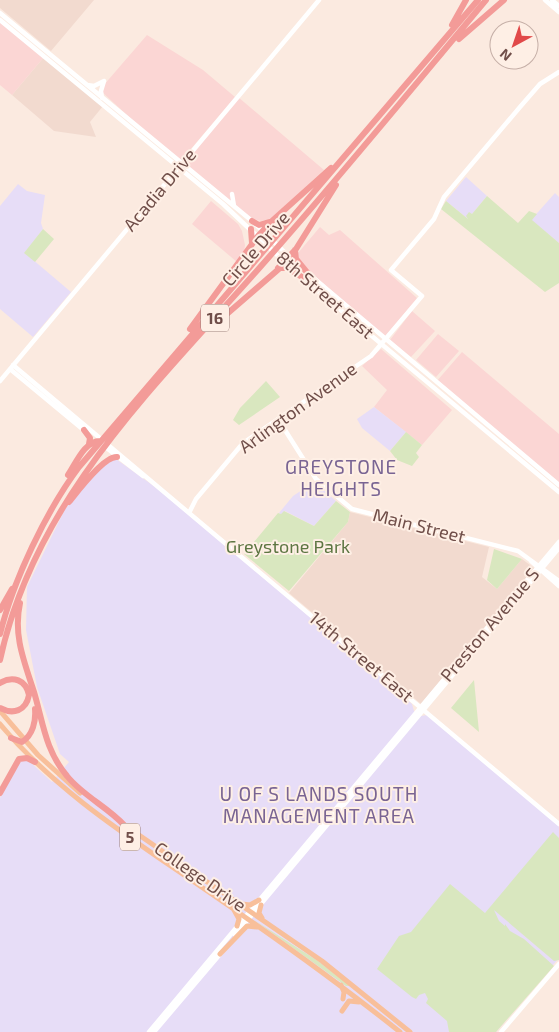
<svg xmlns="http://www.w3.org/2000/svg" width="559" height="1032" font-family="'Exo 2',sans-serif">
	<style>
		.residential { fill: #f2dacf }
		.commercial { fill: #fbd6d4 }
		.education { fill: #e7ddf7 }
		.green { fill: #d9e7bf }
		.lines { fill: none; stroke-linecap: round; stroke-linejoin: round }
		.secondary { stroke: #fff; stroke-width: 4.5 }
		.primary { stroke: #f8bf9a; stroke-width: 5 }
		.highway { stroke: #f39b98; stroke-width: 6 }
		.labels { text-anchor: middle; stroke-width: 4; stroke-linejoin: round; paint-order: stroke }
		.shield { fill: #feefe5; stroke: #9b7e78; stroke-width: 1 }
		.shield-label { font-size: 16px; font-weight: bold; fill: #704e49 }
		.street-label { font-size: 18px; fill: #704e49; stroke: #feefe5 }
		.park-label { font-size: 18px; fill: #5d7642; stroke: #feefe5 }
		.neighbourhood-label { font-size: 19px; letter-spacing: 1px; fill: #796493; stroke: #feefe5 }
	</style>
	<rect width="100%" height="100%" fill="#fbeae0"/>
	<path class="residential" d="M0,0H94L51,51L0,8Z
		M44,57L103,106L90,122L96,137L54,131L12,95Z
		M350,512L489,547L482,577L497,589L522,559L534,568L421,704L289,593L348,522Z"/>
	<path class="commercial" d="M0,20L44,57L12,95L0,85Z
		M147,35L203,70L235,97L179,163L102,92L103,86Z
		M238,97L324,170L270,219L261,221L253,219L226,200L181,164Z
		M211,201L238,224L242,231L245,245L244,253L237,262L192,224Z
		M320,227L329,235L340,230L417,298L385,337L300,263L298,253Z
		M412,311L435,331L411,357L390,340Z
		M438,334L459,351L436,377L416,360Z
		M381,349L452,410L422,445L374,407L387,390L362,366Z
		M462,352L559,434V485L436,382Z"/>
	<path class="education" d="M466,177L487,196L468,219L446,201Z
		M18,184L27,191L45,195L41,223L43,229L25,253L71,292L33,337L0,309V206Z
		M555,193L559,197V243L531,220Z
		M374,407L406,432L390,451L362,428L357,419Z
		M116,459L158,489L392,686L412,704L414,711L421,716L427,715L559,824V958L496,1032H0V798L19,761H29L52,782L69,762L60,754L37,687L26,630L27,587L65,509L108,460Z
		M314,482L336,501L314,526L285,511L281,515L279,513L293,496Z"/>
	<path class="green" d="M487,196L518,223L529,211L537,214L532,220L559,243V283L545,292L441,209L446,201L468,219L466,216L469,212L472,214Z
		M43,229L54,239L35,262L24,253Z
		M266,381L280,397L239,425L233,420L240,408Z
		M406,432L422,445L416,453L419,457L412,466L397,460L390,451Z
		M336,501L350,512L348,522L289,591L244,554L278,513L281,514L284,511L314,526Z
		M494,549L522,559L497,589L487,580Z
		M474,680L479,732L451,708Z
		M553,832L559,838V960L554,961L494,910L499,921L505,926V924L510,931L524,939L554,966L496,1032H449L447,1021L426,1003L428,999L425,993L419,995L416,999L412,997L377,969L399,936L411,932L450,884L485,913Z
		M254,920L318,961L350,986H346Z"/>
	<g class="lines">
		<path class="secondary" d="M545,0L559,12
			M552,0L559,6
			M0,13L252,221L298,265
			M0,20L223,204L291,268
			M87,85L94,86L104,81
			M102,98L101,91L104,81
			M232,194L234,206
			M310,275L559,485
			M301,277L559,492
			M13,365L559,824
			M10,369L86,432
			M0,381L319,0
			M278,419L316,479L352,509L518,551L559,581
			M104,446L143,476
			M189,513L196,499L243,443L371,356L422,296L391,270L434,219L444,197L520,107L540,84L559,72
			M531,561L559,586
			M235,935L559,548
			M149,1032L559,542
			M154,1032L221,953
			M501,1032L559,964"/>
		<path class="primary" d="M0,711L38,755L80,793
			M0,724C56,791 129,837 200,886C269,933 335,980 400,1032
			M123,824L322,961L410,1032
			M242,904L250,905L259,900
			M261,905L259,913L262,918
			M234,910L239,919L237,926
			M220,954L247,926L257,927
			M341,985L344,992L343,999
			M342,1011L349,1001L359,1002"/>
		<path class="highway" d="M452,25L466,0
			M459,39L504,0
			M252,221L259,225L269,222
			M251,229L252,243
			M295,250L296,259L310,276
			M278,268L296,249L336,185
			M213,326L280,268H287L302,277
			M190,329L258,236L272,221L331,168
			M84,430L90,438L89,444
			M68,475C76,463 85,440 101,441
			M69,502C77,492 104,456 117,457
			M20,603C13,635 24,661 34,692C43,722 45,750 67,776C83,796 108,807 125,826
			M0,610L12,589
			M0,634C13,581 46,511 79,467L478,0
			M0,660C36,494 162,380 269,257C343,173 414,86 486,0
			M0,683C13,675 26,680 29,695C26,711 13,715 0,708
			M11,738L22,742C33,735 36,721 35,709
			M0,793L19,759L27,758L35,762"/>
	</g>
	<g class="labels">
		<g class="shield">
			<rect x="201" y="304.5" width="28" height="27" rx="4"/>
			<rect x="120" y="823.5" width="20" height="27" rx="4"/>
		</g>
		<g class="shield-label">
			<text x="215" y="324">16</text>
			<text x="130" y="843">5</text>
		</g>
		<g class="street-label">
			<text transform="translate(160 190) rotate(-50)" y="6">Acadia Drive</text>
			<text transform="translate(256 249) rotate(-49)" y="6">Circle Drive</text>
			<text transform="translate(325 295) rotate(41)" y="6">8th Street East</text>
			<text transform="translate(298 408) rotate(-36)" y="6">Arlington Avenue</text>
			<text transform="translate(419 526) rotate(14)" y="6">Main Street</text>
			<text transform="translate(490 625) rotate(-50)" y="6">Preston Avenue S</text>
			<text transform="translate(361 657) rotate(40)" y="6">14th Street East</text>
			<text transform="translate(200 877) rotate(35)" y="6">College Drive</text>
		</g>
		<g class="park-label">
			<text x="288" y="553">Greystone Park</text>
		</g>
		<g class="neighbourhood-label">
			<text x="341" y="474">GREYSTONE<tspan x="341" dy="22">HEIGHTS</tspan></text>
			<text x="319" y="801">U OF S LANDS SOUTH<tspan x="319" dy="22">MANAGEMENT AREA</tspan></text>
		</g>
	</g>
	<g transform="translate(514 45) rotate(220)"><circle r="24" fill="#feefe5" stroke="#c5afa7"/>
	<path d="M0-4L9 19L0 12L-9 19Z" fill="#e14949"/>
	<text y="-8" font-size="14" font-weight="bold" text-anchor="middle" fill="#704e49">N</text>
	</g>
</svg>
